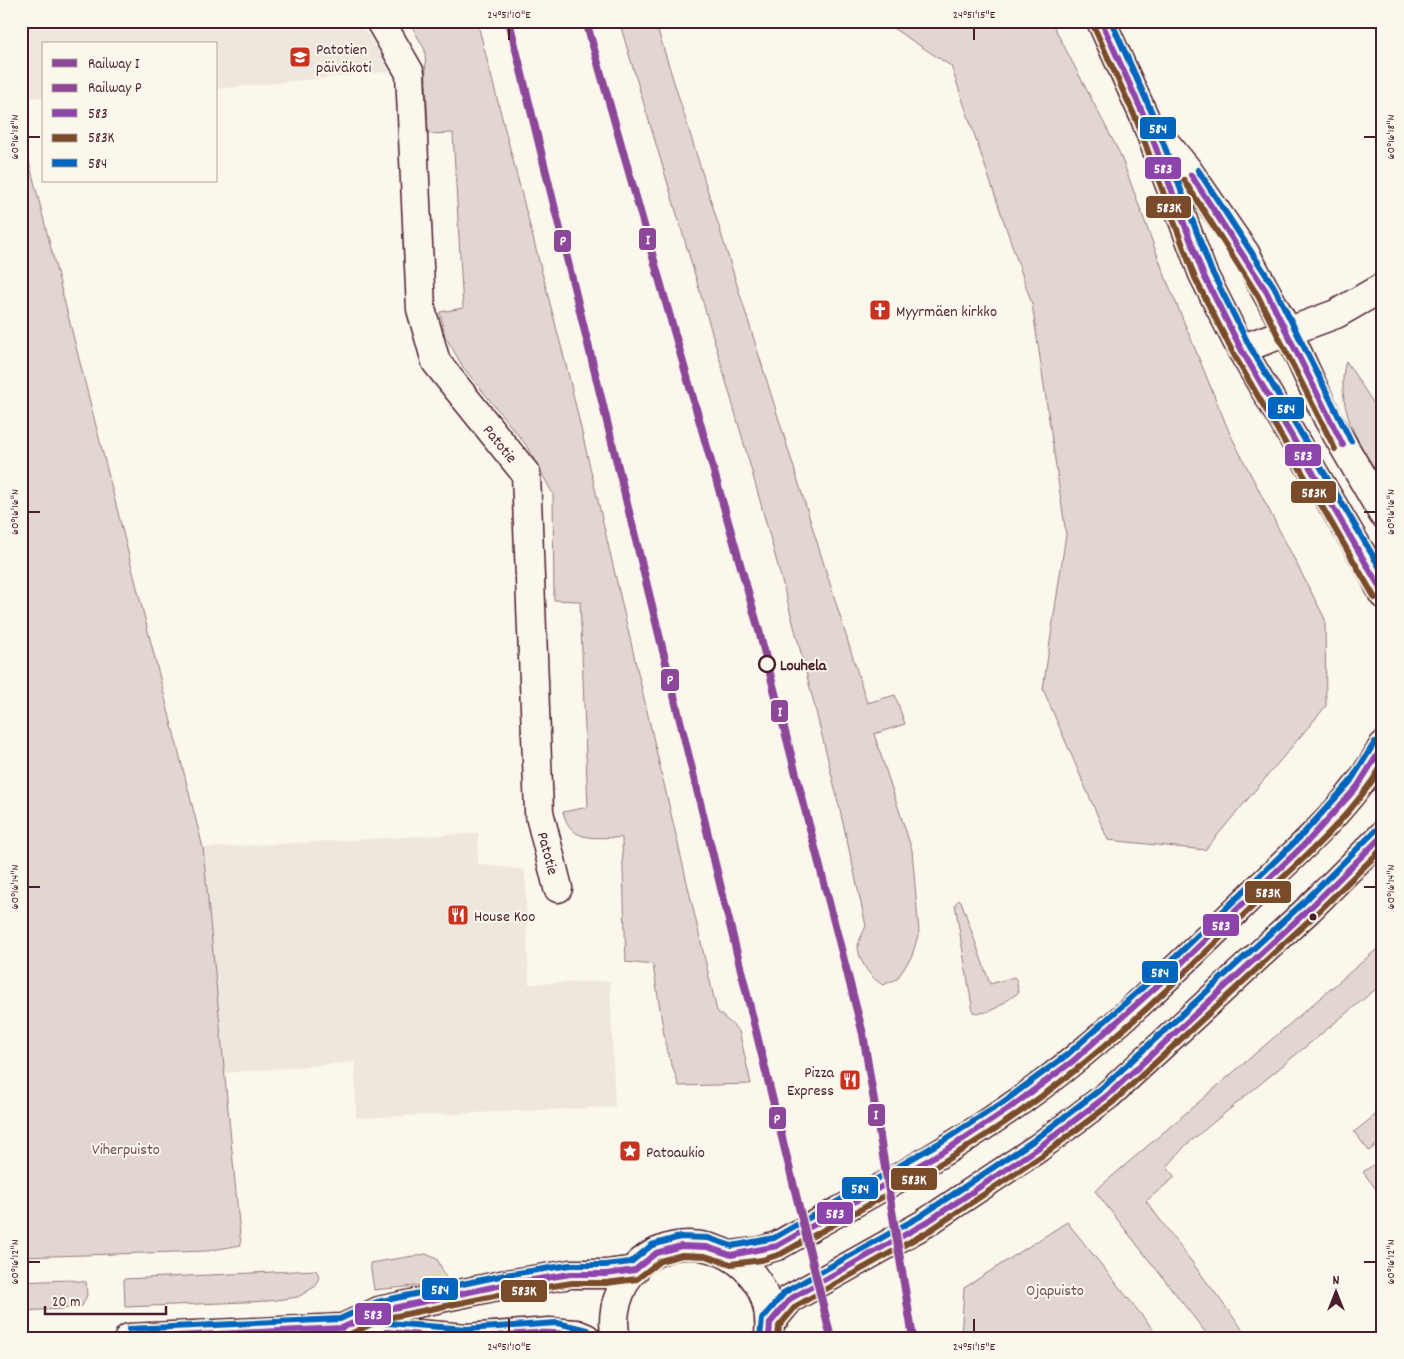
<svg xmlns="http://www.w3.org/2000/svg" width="1404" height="1359" font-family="Dekko,sans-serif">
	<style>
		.built { fill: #eee7de }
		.green { fill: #e2d7d0; stroke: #967b7e }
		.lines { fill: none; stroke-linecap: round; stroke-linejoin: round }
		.street-casing { stroke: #4a1f2b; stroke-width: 31 }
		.secondary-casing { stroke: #4a1f2b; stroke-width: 31 }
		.street { stroke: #fbf7ec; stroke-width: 28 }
		.secondary { stroke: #fbf7ec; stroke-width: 28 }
		.bus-1-casing { stroke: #fbf7ec; stroke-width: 10 }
		.bus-2-casing { stroke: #fbf7ec; stroke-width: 10 }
		.bus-3-casing { stroke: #fbf7ec; stroke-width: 10 }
		.bus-1 { stroke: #8e44ad; stroke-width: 6 }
		.bus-2 { stroke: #7a4b2a; stroke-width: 6 }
		.bus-3 { stroke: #0065bd; stroke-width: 6 }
		.rail-1-casing { stroke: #fbf7ec; stroke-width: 11 }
		.rail-2-casing { stroke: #fbf7ec; stroke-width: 11 }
		.rail-1 { stroke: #8c4799; stroke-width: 8 }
		.rail-2 { stroke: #8c4799; stroke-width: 8 }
		.ticks { fill: none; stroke: #4a1f2b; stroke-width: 2 }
		.stop-dot { fill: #fbf7ec; stroke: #4a1f2b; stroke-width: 2.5 }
		.bus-dot { fill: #4a1f2b; stroke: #fbf7ec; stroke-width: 2 }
		.labels { text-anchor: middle; stroke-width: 4; stroke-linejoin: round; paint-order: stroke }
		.poi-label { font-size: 16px; fill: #4a1f2b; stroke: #fbf7ec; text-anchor: start }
		.street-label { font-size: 16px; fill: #4a1f2b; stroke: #fbf7ec }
		.stop-label { font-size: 16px; font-weight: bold; fill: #4a1f2b; stroke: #fbf7ec; text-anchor: start }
		.park-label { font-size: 16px; fill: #704d54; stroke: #fbf7ec }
		.line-badge { stroke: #fbf7ec; stroke-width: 2 }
		.badge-label { font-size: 14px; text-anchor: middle; font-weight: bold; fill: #fff }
		.neatline { fill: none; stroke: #4a1f2b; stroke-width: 2 }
		.ticks-label { font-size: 12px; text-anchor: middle; fill: #4a1f2b }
	</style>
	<rect width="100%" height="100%" fill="#fbf7ec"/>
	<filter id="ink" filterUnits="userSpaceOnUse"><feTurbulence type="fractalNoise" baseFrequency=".02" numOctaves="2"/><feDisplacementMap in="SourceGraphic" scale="10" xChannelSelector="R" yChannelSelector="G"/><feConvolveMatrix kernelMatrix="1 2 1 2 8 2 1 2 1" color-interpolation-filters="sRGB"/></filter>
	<g filter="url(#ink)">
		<path class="built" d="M21,21H358L394,71L216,89V44H44V97L21,98Z
			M478,833V864L525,870L529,984L610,981L615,1107L356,1118L355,1062L224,1073L203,848Z"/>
		<path class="green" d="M409,21H477L569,377L717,1011L739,1031L751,1084L679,1086L666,1047L653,965L626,962L622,838C595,836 572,845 563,812L588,807L580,601L554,600L553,494L526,445L463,367L445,336L440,312L463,308L453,133L428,134L425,50Z
			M619,21H655L867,703L895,695L905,724L874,734L912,850L919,932L912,956L897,979L883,985C870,978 858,960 858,945C859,939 864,932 866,926C801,621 709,321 619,21Z
			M882,21H1051L1120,154L1165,276L1230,434L1325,619L1326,706L1205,850L1108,840L1043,689L1066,534L1032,304L951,66Z
			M21,130L203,848L241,1245L207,1251L21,1257Z
			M1346,361L1383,418V479C1358,447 1334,403 1346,361Z
			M959,900L961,901L990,984L1014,977L1017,981L1018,993C1005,1001 990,1017 973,1012L955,904Z
			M1383,944V983L1186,1145L1167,1167L1175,1177L1146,1201L1249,1338H1210L1095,1191Z
			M1383,1109V1139L1369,1151L1354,1132Z
			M1383,1158V1198L1363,1172Z
			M1067,1222L1160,1338H961L964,1288Z
			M426,1254L437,1259L446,1277C425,1288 397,1287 374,1290L370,1263Z
			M316,1270L319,1276L316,1286L298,1297L269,1301L125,1307L124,1279Z
			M69,1280L86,1282L87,1295L82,1306L63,1309L21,1311V1282Z"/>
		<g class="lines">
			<g class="street-casing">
				<path id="street" d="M380,21L410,73L421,309L436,362L526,474L539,812L558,888
					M1241,349L1336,314L1383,287"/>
			</g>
			<g class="secondary-casing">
				<path id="secondary" d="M1101,21L1144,116L1203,274L1241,349L1374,575L1383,594
					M1159,135L1187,169L1245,253L1288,332L1328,419L1383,514
					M731,1255L760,1251L777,1246C854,1202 934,1161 1007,1110C1098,1048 1176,969 1255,892C1301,847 1353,804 1383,746
					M770,1323L790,1299L924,1224L1038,1148L1108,1095L1309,909L1383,835
					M343,1328L379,1311L507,1284L571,1274H606L635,1270
					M129,1338L342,1328L467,1338L549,1332L576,1334L586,1338
					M616,1338C612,1322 614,1308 620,1293C652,1211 777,1241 769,1334"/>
			</g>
			<use href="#street" class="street"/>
			<use href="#secondary" class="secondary"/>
			<g class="bus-1-casing">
				<path id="bus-1" d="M1101,21L1144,116L1203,274L1241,349L1383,593
					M1191,175L1266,291L1343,445
					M386,1332L456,1338
					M134,1338L342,1328L379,1311L507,1284L571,1274H606L635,1270L656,1253L681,1246L707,1247L731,1255L777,1246L951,1147L1007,1110L1073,1061L1166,978L1308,841L1357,787L1383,746
					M471,1338C510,1336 547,1327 585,1338
					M769,1338L770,1323L790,1299L924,1224L1038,1148L1108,1095L1309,909L1383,835"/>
			</g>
			<g class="bus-2-casing">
				<path id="bus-2" d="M1093,25L1136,119L1195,278L1233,353L1375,598
					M1184,180L1258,296L1335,449
					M321,1338L344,1337L382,1319L509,1293L572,1283H606L637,1279L660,1261L682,1255L705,1256L731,1264L762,1260L781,1254C871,1203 964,1155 1046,1093C1122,1036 1189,969 1256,903C1301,860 1351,818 1383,764
					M778,1338L779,1326L796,1306L929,1231L1043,1155L1113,1102L1315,915L1383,848"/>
			</g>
			<g class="bus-3-casing">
				<path id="bus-3" d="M1111,21L1152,113L1211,270L1249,345L1383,573
					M1198,170L1274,287L1351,441
					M387,1323L467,1329L557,1323L588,1330
					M129,1329L340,1319L377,1302L505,1275L570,1265H605L631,1262L652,1245L680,1237L708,1238L732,1246L774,1238L946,1139L1002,1103L1068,1054L1160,972L1302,835L1350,782L1375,742
					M760,1337L762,1319L785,1292L919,1217L1033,1141L1102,1088L1303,903L1377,829"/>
			</g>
			<use href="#bus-1" class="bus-1"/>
			<use href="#bus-2" class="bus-2"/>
			<use href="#bus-3" class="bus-3"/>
			<g class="rail-1-casing">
				<path id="rail-1" d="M586,21L758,627L863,1034L913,1338"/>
			</g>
			<g class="rail-2-casing">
				<path id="rail-2" d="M509,21L831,1338"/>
			</g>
			<use href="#rail-1" class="rail-1"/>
			<use href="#rail-2" class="rail-2"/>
		</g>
	</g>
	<path class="ticks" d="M509,28V40M974,28V40M28,137H40M1364,137H1376M28,512H40M1364,512H1376M28,887H40M1364,887H1376M28,1262H40M1364,1262H1376M509,1319V1332M974,1319V1332"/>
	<defs>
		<g id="school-square" transform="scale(1.125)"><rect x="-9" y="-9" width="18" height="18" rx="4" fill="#c8321e" stroke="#fbf7ec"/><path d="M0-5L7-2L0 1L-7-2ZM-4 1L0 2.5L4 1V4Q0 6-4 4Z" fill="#fff"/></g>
		<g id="church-square" transform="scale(1.125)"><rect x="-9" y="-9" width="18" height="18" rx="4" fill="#c8321e" stroke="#fbf7ec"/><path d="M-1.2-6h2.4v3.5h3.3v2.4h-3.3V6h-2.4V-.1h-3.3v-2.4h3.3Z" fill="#fff"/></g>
		<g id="restaurant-square" transform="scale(1.125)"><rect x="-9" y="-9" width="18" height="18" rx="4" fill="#c8321e" stroke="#fbf7ec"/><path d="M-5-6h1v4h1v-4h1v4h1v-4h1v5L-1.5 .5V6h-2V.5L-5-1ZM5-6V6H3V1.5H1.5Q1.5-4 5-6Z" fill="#fff"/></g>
		<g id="sight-square" transform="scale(1.125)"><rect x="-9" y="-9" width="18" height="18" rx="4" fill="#c8321e" stroke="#fbf7ec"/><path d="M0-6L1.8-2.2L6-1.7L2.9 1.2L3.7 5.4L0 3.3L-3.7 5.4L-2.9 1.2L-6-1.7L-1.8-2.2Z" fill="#fff"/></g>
	</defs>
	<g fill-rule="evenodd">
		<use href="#school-square" x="300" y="57"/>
		<use href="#church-square" x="880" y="310"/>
		<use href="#restaurant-square" x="458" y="915"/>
		<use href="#restaurant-square" x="850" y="1080"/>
		<use href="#sight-square" x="630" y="1151"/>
	</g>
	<circle class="stop-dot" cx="767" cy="664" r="8"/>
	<circle class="bus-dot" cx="1313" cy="917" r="4.5"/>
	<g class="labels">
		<g class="poi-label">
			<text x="316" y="54">Patotien<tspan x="316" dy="18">päiväkoti</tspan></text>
			<text x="896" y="316">Myyrmäen kirkko</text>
			<text x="474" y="921">House Koo</text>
			<text x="834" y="1077" text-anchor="end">Pizza<tspan x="834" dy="18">Express</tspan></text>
			<text x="646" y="1157">Patoaukio</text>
		</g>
		<g class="street-label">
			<text transform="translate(501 443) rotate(51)" y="6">Patotie</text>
			<text transform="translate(549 853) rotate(75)" y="6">Patotie</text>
		</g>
		<g class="stop-label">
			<text x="780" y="670">Louhela</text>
		</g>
		<g class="park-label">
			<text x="126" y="1154">Viherpuisto</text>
			<text x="1055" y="1295">Ojapuisto</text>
		</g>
	</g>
	<g class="line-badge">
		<rect x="1139" y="116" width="38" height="24" rx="5" fill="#0065bd"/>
		<rect x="1144" y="156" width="38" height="24" rx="5" fill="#8e44ad"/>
		<rect x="1145" y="195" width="47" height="24" rx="5" fill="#7a4b2a"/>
		<rect x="638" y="227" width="19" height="24" rx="5" fill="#8c4799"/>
		<rect x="553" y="229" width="19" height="24" rx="5" fill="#8c4799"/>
		<rect x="1267" y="396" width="38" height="24" rx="5" fill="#0065bd"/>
		<rect x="1284" y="443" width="38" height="24" rx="5" fill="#8e44ad"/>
		<rect x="1290" y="480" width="47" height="24" rx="5" fill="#7a4b2a"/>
		<rect x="660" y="668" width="20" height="24" rx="5" fill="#8c4799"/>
		<rect x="770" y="699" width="19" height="24" rx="5" fill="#8c4799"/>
		<rect x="1244" y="880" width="48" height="24" rx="5" fill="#7a4b2a"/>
		<rect x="1202" y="913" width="38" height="24" rx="5" fill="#8e44ad"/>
		<rect x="1141" y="960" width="38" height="24" rx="5" fill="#0065bd"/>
		<rect x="867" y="1103" width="19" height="24" rx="5" fill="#8c4799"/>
		<rect x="768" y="1106" width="19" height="24" rx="5" fill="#8c4799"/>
		<rect x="890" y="1167" width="48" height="24" rx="5" fill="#7a4b2a"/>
		<rect x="841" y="1176" width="38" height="24" rx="5" fill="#0065bd"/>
		<rect x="816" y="1201" width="38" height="24" rx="5" fill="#8e44ad"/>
		<rect x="421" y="1277" width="38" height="24" rx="5" fill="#0065bd"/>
		<rect x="500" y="1279" width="48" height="24" rx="5" fill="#7a4b2a"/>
		<rect x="354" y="1302" width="38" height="24" rx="5" fill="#8e44ad"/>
	</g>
	<g class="badge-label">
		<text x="1158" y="133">584</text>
		<text x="1163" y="173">583</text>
		<text x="1169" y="212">583K</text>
		<text x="648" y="244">I</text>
		<text x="563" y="245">P</text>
		<text x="1286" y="413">584</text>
		<text x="1303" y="460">583</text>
		<text x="1314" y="497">583K</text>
		<text x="670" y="684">P</text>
		<text x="780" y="716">I</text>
		<text x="1268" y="897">583K</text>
		<text x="1221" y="930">583</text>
		<text x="1160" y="977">584</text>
		<text x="876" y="1119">I</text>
		<text x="777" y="1123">P</text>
		<text x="914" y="1184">583K</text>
		<text x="860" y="1193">584</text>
		<text x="835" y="1218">583</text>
		<text x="440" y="1294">584</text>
		<text x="524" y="1295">583K</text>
		<text x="373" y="1319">583</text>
	</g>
	<rect width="1404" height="1359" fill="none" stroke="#fbf7ec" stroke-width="55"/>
	<rect x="42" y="42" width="175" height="140" fill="#fbf7ec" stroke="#b4a19f"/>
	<rect x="52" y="59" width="25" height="8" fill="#8c4799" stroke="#b4a19f"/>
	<text x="88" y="68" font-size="15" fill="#4a1f2b">Railway I</text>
	<rect x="52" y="84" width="25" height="8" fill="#8c4799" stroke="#b4a19f"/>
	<text x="88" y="92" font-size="15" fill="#4a1f2b">Railway P</text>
	<rect x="52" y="109" width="25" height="8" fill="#8e44ad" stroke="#b4a19f"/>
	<text x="88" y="118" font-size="15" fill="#4a1f2b">583</text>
	<rect x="52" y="134" width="25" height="8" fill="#7a4b2a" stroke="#b4a19f"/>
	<text x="88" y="142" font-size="15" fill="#4a1f2b">583K</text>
	<rect x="52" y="159" width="25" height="8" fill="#0065bd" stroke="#b4a19f"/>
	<text x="88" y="168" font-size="15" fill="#4a1f2b">584</text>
	<g transform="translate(1336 1292)" stroke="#fbf7ec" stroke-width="4" paint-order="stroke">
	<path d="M0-4L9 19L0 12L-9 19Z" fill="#4a1f2b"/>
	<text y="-8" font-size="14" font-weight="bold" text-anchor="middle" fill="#4a1f2b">N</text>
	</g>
	<path d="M45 1306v8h121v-8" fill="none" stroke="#4a1f2b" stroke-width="2.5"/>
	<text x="52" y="1306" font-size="15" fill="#4a1f2b" stroke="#fbf7ec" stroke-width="4" paint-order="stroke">20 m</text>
	<rect x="28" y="28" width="1348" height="1304" class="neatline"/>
	<g class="ticks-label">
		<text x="509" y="18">24°51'10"E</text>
		<text x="974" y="18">24°51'15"E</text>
		<text transform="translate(14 137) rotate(-90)" y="4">60°16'18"N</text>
		<text transform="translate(1390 137) rotate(-90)" y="4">60°16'18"N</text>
		<text transform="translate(14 512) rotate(-90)" y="4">60°16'16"N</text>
		<text transform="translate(1390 512) rotate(-90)" y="4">60°16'16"N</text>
		<text transform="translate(14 887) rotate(-90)" y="4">60°16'14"N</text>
		<text transform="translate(1390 887) rotate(-90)" y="4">60°16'14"N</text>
		<text transform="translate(14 1262) rotate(-90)" y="4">60°16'12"N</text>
		<text transform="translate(1390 1262) rotate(-90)" y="4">60°16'12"N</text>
		<text x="509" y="1350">24°51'10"E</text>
		<text x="974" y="1350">24°51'15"E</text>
	</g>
</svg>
